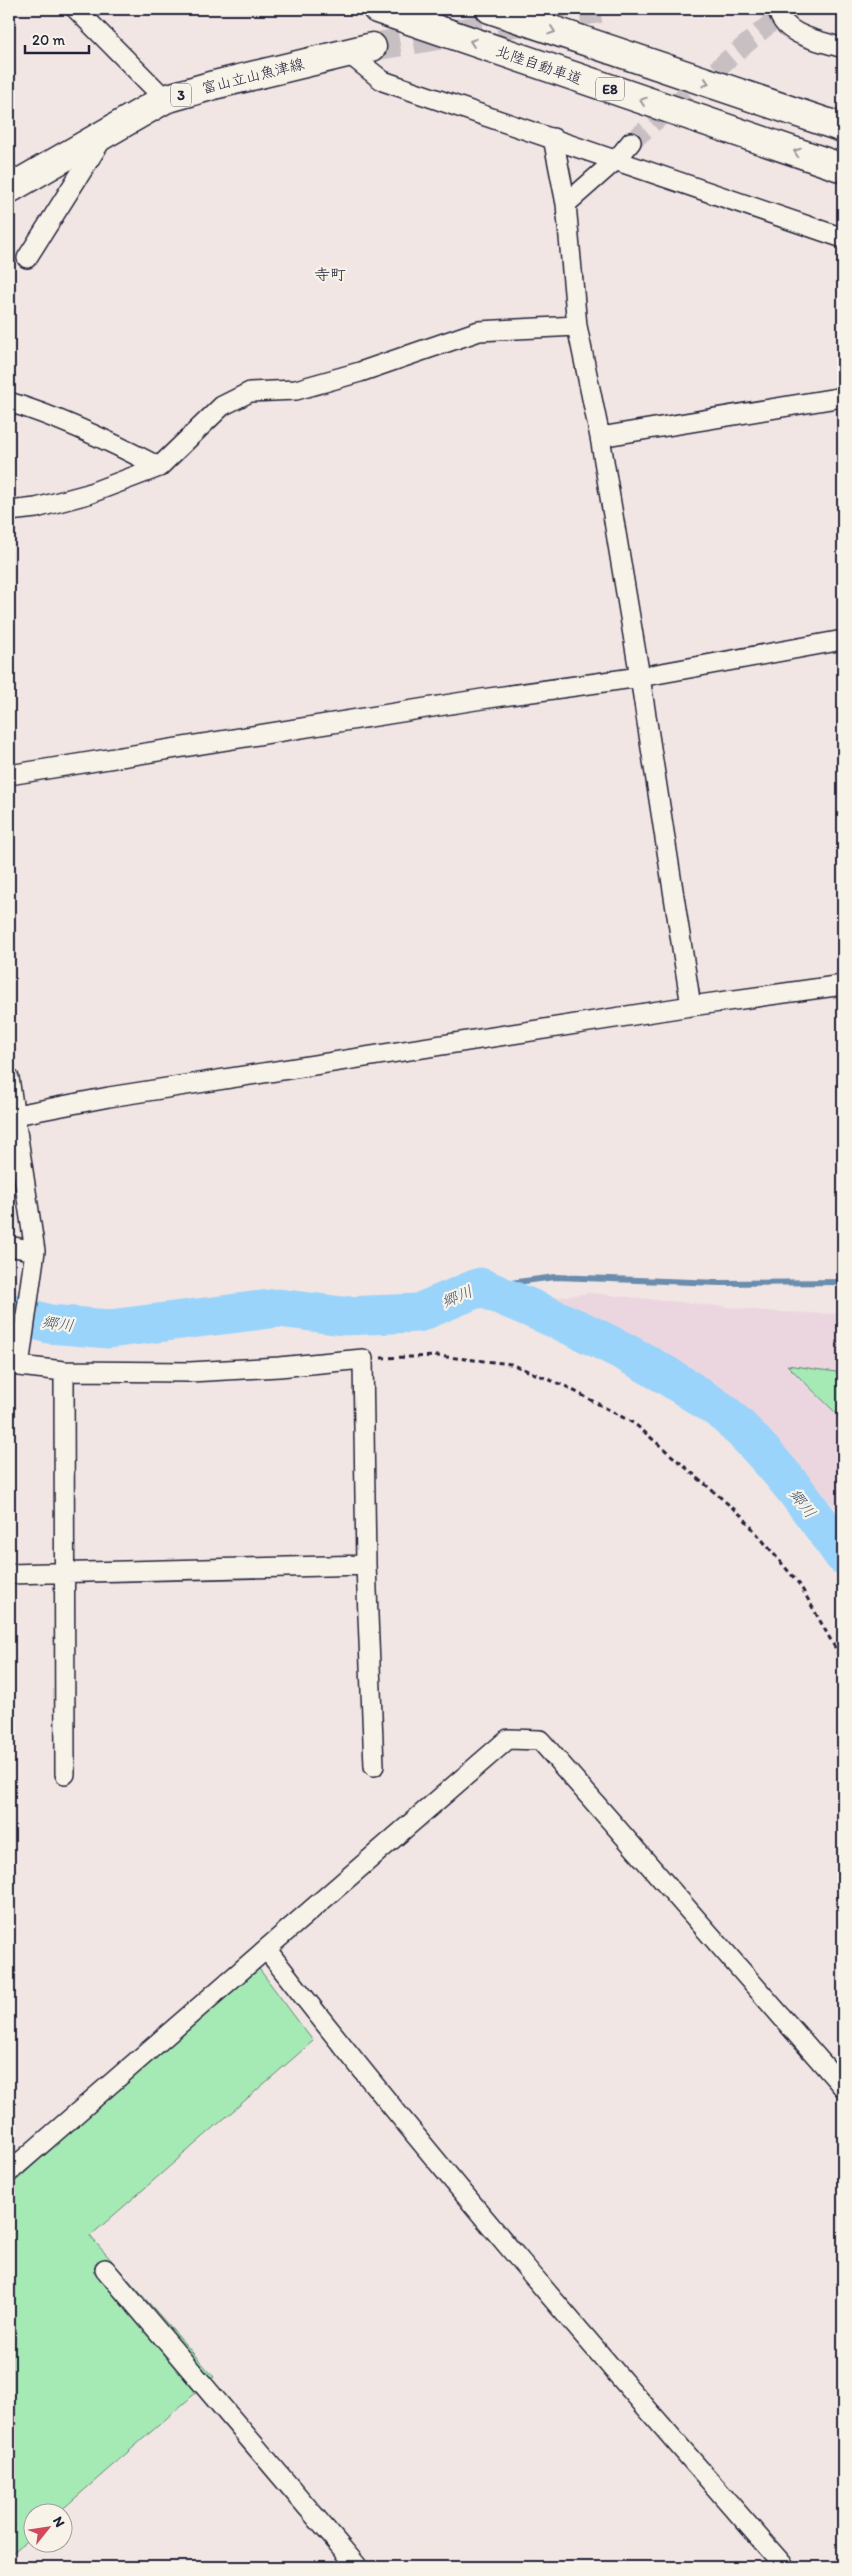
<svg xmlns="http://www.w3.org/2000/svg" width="852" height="2576" font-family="Itim,'Klee One',sans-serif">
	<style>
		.built { fill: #ebd6df }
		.green { fill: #a5eab5; stroke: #648678 }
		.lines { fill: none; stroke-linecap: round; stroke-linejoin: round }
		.stream { stroke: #6b8dae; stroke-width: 6 }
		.river { stroke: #9bd4fb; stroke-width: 39 }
		.minor-tunnel { stroke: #c8bfc2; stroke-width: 19; stroke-dasharray: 19 9; stroke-linecap: butt }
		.primary-tunnel { stroke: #c8bfc2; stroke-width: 28; stroke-dasharray: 28 14; stroke-linecap: butt }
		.minor-casing { stroke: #22223b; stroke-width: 22 }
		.primary-casing { stroke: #22223b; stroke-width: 31 }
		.motorway-casing { stroke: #22223b; stroke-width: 31 }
		.path { stroke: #22223b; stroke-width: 3; stroke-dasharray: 5 4; stroke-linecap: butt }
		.minor { stroke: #f7f3e8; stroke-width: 19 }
		.primary { stroke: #f7f3e8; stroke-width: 28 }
		.motorway { stroke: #f7f3e8; stroke-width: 28 }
		.oneway { stroke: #97959a }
		.labels { text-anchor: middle; stroke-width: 4.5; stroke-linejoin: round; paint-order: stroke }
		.shield { fill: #f7f3e8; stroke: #62616f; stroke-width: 1 }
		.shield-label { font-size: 14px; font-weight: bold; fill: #22223b }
		.street-label { font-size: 15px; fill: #22223b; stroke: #f7f3e8 }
		.neighbourhood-label { font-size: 16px; fill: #22223b; stroke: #f7f3e8 }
		.water-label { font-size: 16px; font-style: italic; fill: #465775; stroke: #f7f3e8 }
	</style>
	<rect width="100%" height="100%" fill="#f2e6e4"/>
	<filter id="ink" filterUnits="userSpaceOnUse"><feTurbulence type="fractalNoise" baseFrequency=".02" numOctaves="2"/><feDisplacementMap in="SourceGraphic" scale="10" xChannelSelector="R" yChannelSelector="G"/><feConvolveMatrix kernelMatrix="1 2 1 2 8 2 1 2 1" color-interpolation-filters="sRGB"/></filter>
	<g filter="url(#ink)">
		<path class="built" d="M590,1293L778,1312L843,1314V1516L774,1444L679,1366L551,1298Z"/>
		<path class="green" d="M787,1365L843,1373V1420Z
			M257,1966L313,2041L90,2236L214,2377L58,2513L32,2514V2536L9,2556V2187Z"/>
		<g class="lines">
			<path class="stream" d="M480,1287L555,1277L720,1283L843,1282"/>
			<path class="river" d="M9,1312L49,1324L109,1329L278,1308L343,1316L418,1313L480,1287C552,1317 623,1346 688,1389C700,1398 715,1405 726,1415C771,1456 808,1505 843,1555"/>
			<path class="minor-tunnel" d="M631,142L779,16"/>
			<path class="primary-tunnel" d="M372,47L600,9"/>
			<g class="minor-casing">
				<path id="minor" d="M76,9L165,99
					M778,9C782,36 821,41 843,48
					M348,53L383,81L843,238
					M553,138L566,204
					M631,142L617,159L566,204L577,326L600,437L640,677L691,1006
					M27,258L104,136
					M9,402C61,418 110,441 159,467
					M600,437L843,397
					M9,511L36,508L88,494L159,467L222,406L250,392L296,390L360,372L479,331L577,326
					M9,775L482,699L640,677L843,640
					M9,1078L35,1251L19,1366L64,1371L65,1774
					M16,1115L109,1097L691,1006L843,985
					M9,1246L35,1251
					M64,1371L190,1372L279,1367L363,1359L366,1565
					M9,1574L366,1565L374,1766
					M267,1950C432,2162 608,2365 785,2567
					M9,2172L508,1739L540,1740L843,2087
					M105,2269L358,2567"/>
			</g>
			<g class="primary-casing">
				<path id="primary" d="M9,189L165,99L214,85L372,47"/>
			</g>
			<g class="motorway-casing">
				<path id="motorway" d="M377,9L843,168
					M490,9L843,128"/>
			</g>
			<path class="path" d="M381,1358L438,1356L511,1364L567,1387L635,1424L742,1516L800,1585L838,1653L843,1667"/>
			<use href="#minor" class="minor"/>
			<use href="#primary" class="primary"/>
			<use href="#motorway" class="motorway"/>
		</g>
		<defs><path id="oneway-chevron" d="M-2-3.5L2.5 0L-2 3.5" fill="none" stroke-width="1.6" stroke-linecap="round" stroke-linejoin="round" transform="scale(1.25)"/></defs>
		<g class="oneway">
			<use href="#oneway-chevron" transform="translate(552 31) rotate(19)"/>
			<use href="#oneway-chevron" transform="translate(473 42) rotate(-161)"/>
			<use href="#oneway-chevron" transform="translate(706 83) rotate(18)"/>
			<use href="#oneway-chevron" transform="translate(643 101) rotate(-161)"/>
			<use href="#oneway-chevron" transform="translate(797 152) rotate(-161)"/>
		</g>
	</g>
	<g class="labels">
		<g class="shield">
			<rect x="596" y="77.5" width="28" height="23" rx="4"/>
			<rect x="171" y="83.5" width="20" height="23" rx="4"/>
		</g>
		<g class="shield-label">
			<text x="610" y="94">E8</text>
			<text x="181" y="100">3</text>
		</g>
		<g class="street-label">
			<text transform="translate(539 65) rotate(19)" y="5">北陸自動車道</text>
			<text transform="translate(253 76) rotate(-14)" y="5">富山立山魚津線</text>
		</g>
		<g class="neighbourhood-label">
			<text x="330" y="280">寺町</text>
		</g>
		<g class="water-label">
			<text transform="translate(457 1296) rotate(-23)" y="6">郷川</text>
			<text transform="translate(58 1323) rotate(8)" y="6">郷川</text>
			<text transform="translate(803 1503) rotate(52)" y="6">郷川</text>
		</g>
	</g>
	<rect width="852" height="2576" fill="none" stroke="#f7f3e8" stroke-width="30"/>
	<rect x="15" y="15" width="822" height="2546" fill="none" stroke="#22223b" stroke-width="2" filter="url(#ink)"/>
	<g transform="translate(48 2528) rotate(60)"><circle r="24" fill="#f7f3e8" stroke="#a29fa3"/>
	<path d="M0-4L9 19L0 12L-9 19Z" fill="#d1495b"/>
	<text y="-8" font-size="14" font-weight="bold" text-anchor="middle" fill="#22223b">N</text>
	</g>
	<path d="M25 45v8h64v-8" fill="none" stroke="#22223b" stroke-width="2.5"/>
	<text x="32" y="45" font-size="15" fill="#22223b" stroke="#f7f3e8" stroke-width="4" paint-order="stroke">20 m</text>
</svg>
